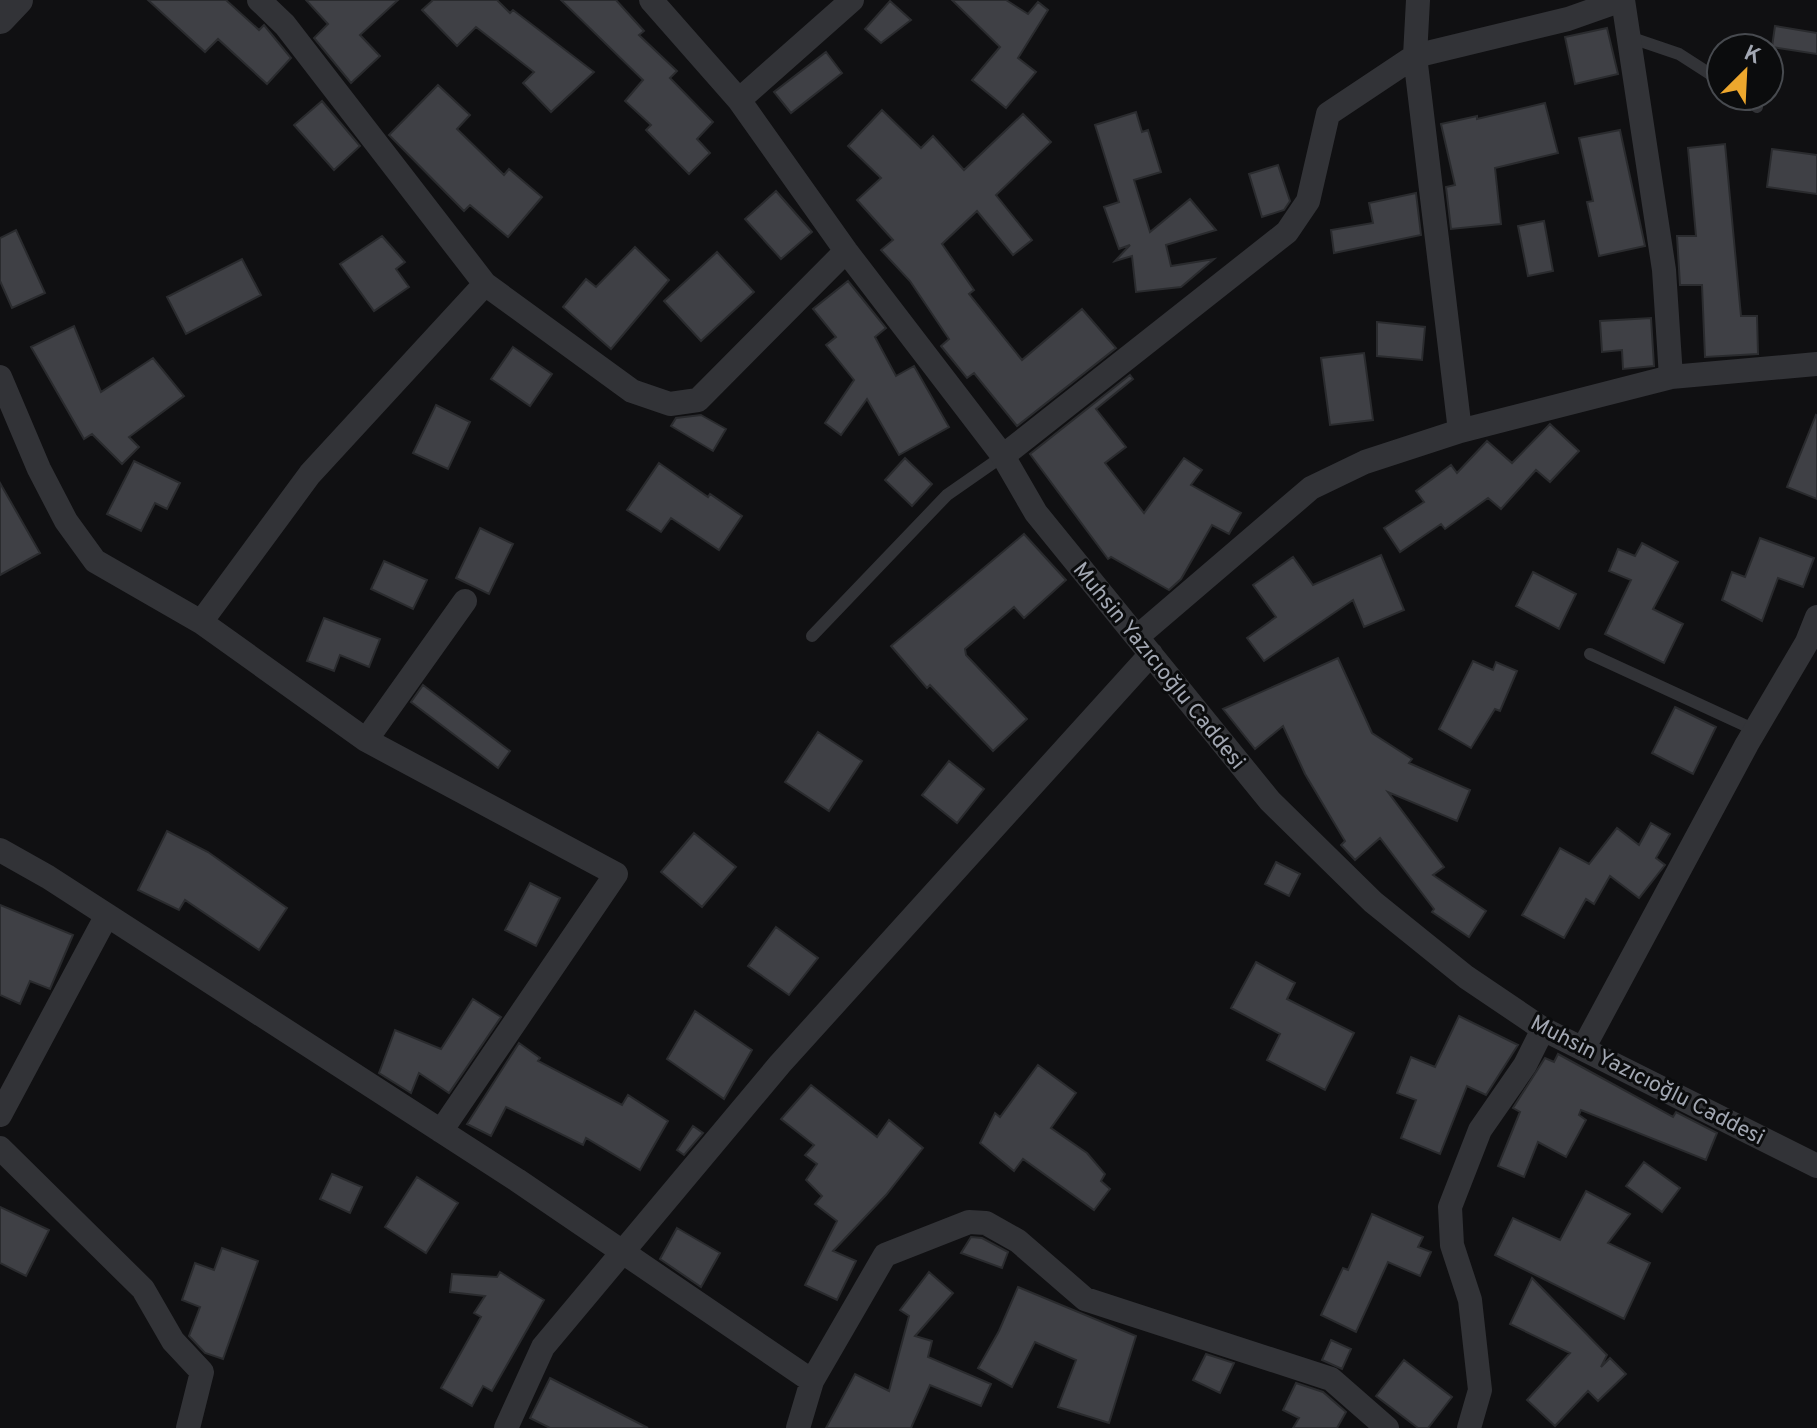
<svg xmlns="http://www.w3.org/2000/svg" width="1817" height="1428" font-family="Overpass,sans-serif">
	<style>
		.building { fill: #3f4045; stroke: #2a2b2e; stroke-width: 2 }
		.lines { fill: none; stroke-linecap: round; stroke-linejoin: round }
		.service { stroke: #323337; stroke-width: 12 }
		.minor { stroke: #323337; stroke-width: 24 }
		.tertiary { stroke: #323337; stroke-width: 30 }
		.labels { text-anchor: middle; stroke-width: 6; stroke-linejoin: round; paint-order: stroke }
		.street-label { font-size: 22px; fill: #a2a7b2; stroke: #0b0c0d }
	</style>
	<rect width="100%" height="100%" fill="#101012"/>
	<path class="building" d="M148,0H226L259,30L264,25L291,58L267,84L218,39L205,52Z
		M306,0H398L360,35L380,56L351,83L314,38L328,24Z
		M433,0H497L510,13L513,10L594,72L551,112L523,83L534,72L476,27L457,46L422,10Z
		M561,0H616L644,31L639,35L677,71L670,78L713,122L697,139L710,153L689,174L646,130L651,125L625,101L643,80Z
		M952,0H1006L1028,14L1038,2L1048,10L1018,58L1036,72L1006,108L972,80L1000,47Z
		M890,1L911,20L881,43L865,29Z
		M1775,26L1817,33V54L1772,47Z
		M1607,28L1618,74L1575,84L1565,37Z
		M826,52L842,73L791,113L774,92Z
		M438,85L470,115L457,129L504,175L509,169L542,197L508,237L470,205L464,211L389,135Z
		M322,101L360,146L334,170L294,125Z
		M1545,103L1558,153L1495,168L1501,224L1451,229L1446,187L1455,185L1441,124L1477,116V119Z
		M882,110L921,148L933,136L964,170L1023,114L1051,142L996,195L1032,240L1013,255L977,211L942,244L974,290L969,294L1022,360L1082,309L1116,348L1017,426L974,373L967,378L941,346L949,339L910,281L881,250L893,240L857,200L881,178L848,146Z
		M1136,112L1142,132L1148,130L1161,172L1134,180L1150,232L1190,199L1216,230L1166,245L1171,266L1214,259L1181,287L1136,292L1132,256L1115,261L1130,245L1119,249L1104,207L1119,202L1095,125Z
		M1620,130L1645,246L1599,256L1587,202L1593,201L1579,138Z
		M1725,144L1741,316H1757L1758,354L1705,357L1702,285H1680L1677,236H1696L1688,148Z
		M1772,149L1817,155V194L1767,187Z
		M1278,165L1290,201L1284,210L1262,217L1249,174Z
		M776,191L812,232L781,259L745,219Z
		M1416,193L1421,235L1334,253L1331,230L1373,223L1369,203Z
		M1544,221L1553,271L1528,276L1518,226Z
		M16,230L45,293L12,308L0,281V238Z
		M382,236L405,262L396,269L409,287L374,311L340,264Z
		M635,247L669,280L611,349L563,307L586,279L596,287Z
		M717,252L754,292L701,341L664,301Z
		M242,259L261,295L186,334L167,297Z
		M848,281L886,328L875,337L896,376L914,366L949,427L899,455L867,399L841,435L825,423L854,380L826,345L836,337L813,309Z
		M1651,318L1654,366L1623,369L1622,350L1602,352L1600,321Z
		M1377,322L1425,327L1422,360L1377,356Z
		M74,326L101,392L153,358L184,396L129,437L139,447L122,464L92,434L84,439L31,347Z
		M513,347L552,374L530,406L491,379Z
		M1364,353L1373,420L1330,425L1321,358Z
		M1130,375L1133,379L1096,409L1126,447L1105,463L1144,513L1184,458L1202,470L1191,485L1241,513L1229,534L1212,525L1181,579L1169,590L1111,557L1108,559L1030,454Z
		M436,405L470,422L448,469L413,453Z
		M701,415L726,429L713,451L671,426L676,418Z
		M1816,415L1817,416V499L1787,487Z
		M1550,424L1579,451L1550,482L1536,470L1501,509L1488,498L1445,529L1441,524L1400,552L1384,528L1424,502L1416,491L1451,465L1457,473L1487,441L1512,463Z
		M905,458L932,484L912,506L885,480Z
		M134,461L180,483L167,509L155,503L141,531L107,514Z
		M659,463L708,497L710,494L742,516L719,550L671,518L661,532L627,510Z
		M0,483L40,553L0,575Z
		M480,528L513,544L489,594L456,578Z
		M1024,534L1066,580L1024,618L1014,607L965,649L966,655L1027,719L993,751L930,685L927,688L891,646Z
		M1760,538L1814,558L1803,587L1778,578L1762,621L1722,600L1732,572L1745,577Z
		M1642,543L1678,562L1653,609L1683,624L1664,663L1605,634L1631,580L1609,571L1618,549L1635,556Z
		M1381,555L1404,610L1364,627L1353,600L1264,661L1247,638L1276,617L1253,585L1293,557L1313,585Z
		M384,561L427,580L413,609L371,589Z
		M1533,572L1576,594L1559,629L1516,606Z
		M324,618L380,639L369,667L340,655L334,671L307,661Z
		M1338,658L1372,733L1412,759L1409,763L1470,790L1457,821L1388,792L1444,867L1433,875L1486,911L1469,937L1432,912L1434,909L1380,838L1355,860L1341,845L1345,841L1305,774L1283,726L1255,749L1223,709Z
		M1473,661L1493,670L1496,662L1517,671L1500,711L1495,709L1471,748L1439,729Z
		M423,685L510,751L498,768L411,702Z
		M1675,707L1716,727L1693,774L1652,753Z
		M818,732L862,761L829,811L785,782Z
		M949,761L984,789L957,823L922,795Z
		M1651,823L1670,834L1656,858L1665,865L1639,898L1610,876L1594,904L1586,899L1564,938L1522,915L1560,848L1589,864L1617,828L1639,845Z
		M167,831L208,852L287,908L259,950L185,900L179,910L138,890Z
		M694,833L736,867L702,907L661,872Z
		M1276,862L1300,874L1289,896L1265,884Z
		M530,883L560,898L536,946L505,930Z
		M0,905L73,935L50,989L30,981L20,1004L0,995Z
		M776,927L818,958L789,995L748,966Z
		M1256,962L1295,983L1287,999L1354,1033L1325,1090L1267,1060L1280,1034L1231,1008Z
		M473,999L501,1017L449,1093L419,1073L411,1093L379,1073L395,1030L441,1049Z
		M695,1011L752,1050L724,1099L667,1059Z
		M1459,1016L1518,1045L1486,1095L1467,1086L1440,1154L1401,1138L1416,1100L1397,1093L1411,1057L1435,1067Z
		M519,1043L540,1058L538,1061L622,1105L628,1095L668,1121L640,1170L586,1138L583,1145L506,1107L491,1136L467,1124Z
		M1558,1054L1673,1117L1676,1112L1717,1133L1706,1160L1581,1110L1579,1115L1586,1120L1566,1157L1538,1142L1524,1177L1498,1166L1520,1112L1513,1108L1545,1058L1554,1062Z
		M1038,1065L1076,1093L1051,1128L1087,1153L1105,1174L1101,1181L1110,1189L1094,1210L1023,1159L1014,1171L980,1143L995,1113L1000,1117Z
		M811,1085L877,1137L889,1120L923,1148L886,1195L833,1251L856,1261L837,1300L805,1285L837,1221L815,1204L822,1196L806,1180L817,1164L805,1155L814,1145L781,1119Z
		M693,1126L703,1133L684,1155L677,1150Z
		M1644,1162L1680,1188L1662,1212L1626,1186Z
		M332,1174L362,1187L350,1213L320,1199Z
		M417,1177L458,1203L426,1253L385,1227Z
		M1586,1191L1630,1214L1608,1243L1650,1263L1624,1319L1495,1255L1513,1218L1560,1240Z
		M0,1207L49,1230L26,1276L0,1263Z
		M1372,1214L1423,1237L1418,1247L1431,1252L1420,1276L1388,1262L1356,1332L1321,1315L1343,1268L1348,1270Z
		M677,1228L720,1253L701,1287L660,1259Z
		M971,1237L982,1238L1008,1252L1002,1268L961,1253Z
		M222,1248L258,1261L223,1359L205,1353L189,1336L200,1307L182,1300L195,1263L214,1270Z
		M500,1272L544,1300L492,1391L483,1386L472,1406L441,1388L481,1317L474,1313L485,1296L450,1292L452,1274L497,1277Z
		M929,1272L953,1293L915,1336L932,1341L928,1357L991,1384L981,1406L930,1385L911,1428H826L855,1374L889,1391L909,1316L900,1310Z
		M1532,1278L1607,1355L1601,1367L1610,1358L1626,1374L1598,1401L1588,1391L1555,1426L1527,1400L1570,1353L1510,1324Z
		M1018,1287L1136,1336L1109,1423L1058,1407L1076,1360L1035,1342L1012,1387L978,1368L999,1331Z
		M1331,1340L1351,1349L1342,1369L1322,1360Z
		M1206,1354L1234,1363L1220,1393L1193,1380Z
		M1404,1360L1452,1397L1428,1428H1418L1376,1396Z
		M550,1378L648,1428H550L530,1418Z
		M1296,1383L1323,1392L1346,1412L1337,1428H1293L1299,1418L1283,1410Z"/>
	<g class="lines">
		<path class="service" d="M1629,37L1679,54L1721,81
			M1742,96L1757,107
			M812,636L947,495L1003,456
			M1590,654L1755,730"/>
		<path class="minor" d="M259,0L285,25L485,284L632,391L670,404L698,400L846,251
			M651,0L739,100L846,251L1003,456L1036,513L1270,801L1373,902L1466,977L1543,1029L1817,1166
			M1418,0L1415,56L1460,431
			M1623,0L1664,270L1671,377
			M739,100L852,0
			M0,377L39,469L66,521L95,561L201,622L366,740L616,874L441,1131
			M1003,456L1287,232L1308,201L1328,114L1415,56L1568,19L1622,0
			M201,622L310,474L485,284
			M1137,637L1311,488L1365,462L1460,431L1671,377L1817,364
			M366,740L465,601
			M0,850L48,877L517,1180L812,1381
			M1584,1047L1747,744L1807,642L1817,617
			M0,1115L107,915
			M0,1148L143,1289L173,1341L202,1372L188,1428
			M506,1428L543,1347L780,1064L1151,654
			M798,1428L812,1381L885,1255L969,1222L986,1223L1018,1241L1085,1299L1331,1379L1387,1428
			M1469,1428L1480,1390L1470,1300L1452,1245L1450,1207L1480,1130L1525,1065L1543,1029"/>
		<path class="tertiary" d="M0,19L18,0"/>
	</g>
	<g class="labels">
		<g class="street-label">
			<text transform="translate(1160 665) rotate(51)" y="8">Muhsin Yazıcıoğlu Caddesi</text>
			<text transform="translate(1648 1079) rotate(27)" y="8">Muhsin Yazıcıoğlu Caddesi</text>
		</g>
	</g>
	<g transform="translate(1745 72) rotate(24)"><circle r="38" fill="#0b0c0d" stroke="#474a4f" stroke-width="2"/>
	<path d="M0-6L14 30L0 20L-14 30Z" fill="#eda72d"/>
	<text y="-12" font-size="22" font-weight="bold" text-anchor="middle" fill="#a2a7b2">K</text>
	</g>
</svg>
